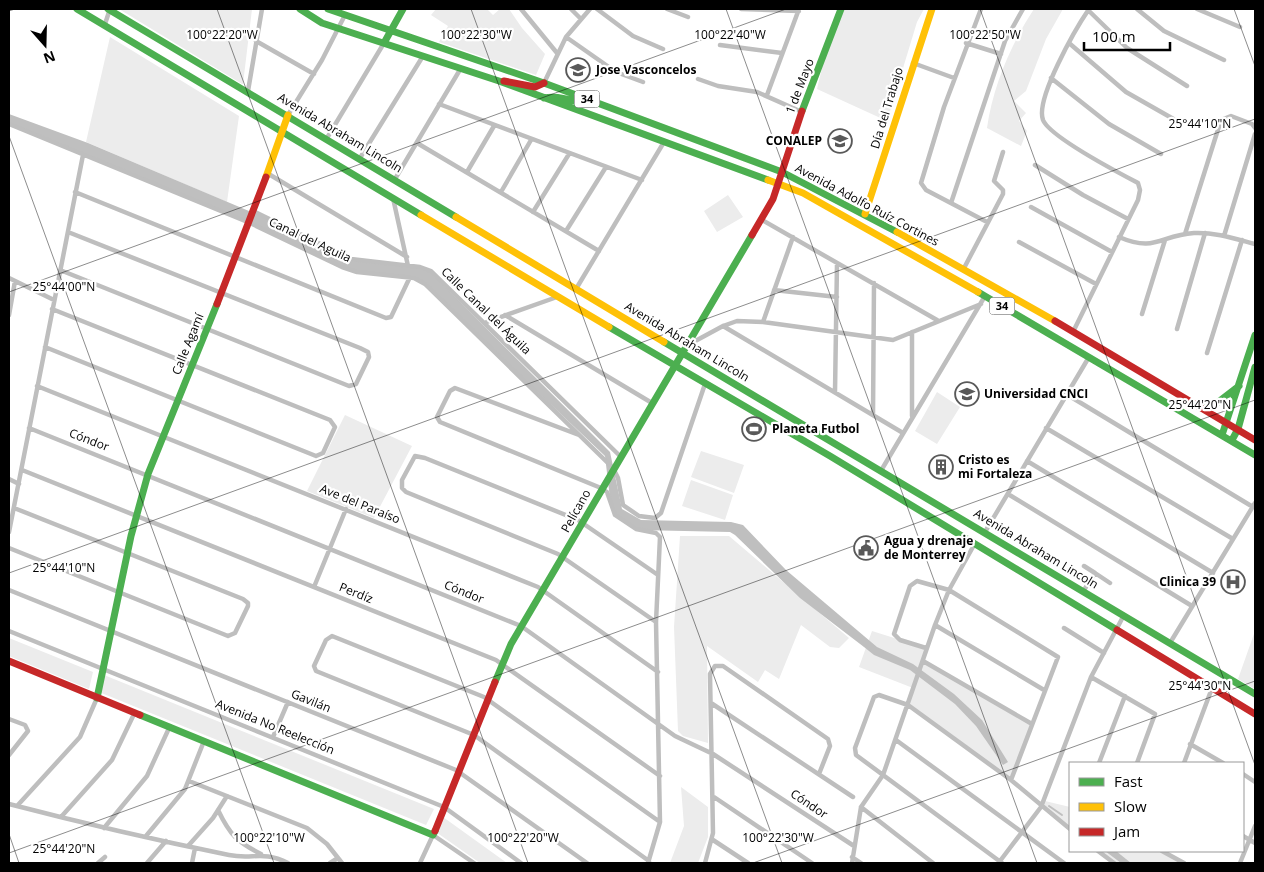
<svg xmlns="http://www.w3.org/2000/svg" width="1264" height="872" font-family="'Open Sans',sans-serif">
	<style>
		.green { fill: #ececec }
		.water { fill: #bfbfbf }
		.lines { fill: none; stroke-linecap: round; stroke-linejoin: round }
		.stream { stroke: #bfbfbf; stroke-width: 2 }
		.street { stroke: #bebebe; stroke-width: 4.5 }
		.fast { stroke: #4caf50; stroke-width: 7 }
		.slow { stroke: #ffc107; stroke-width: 7 }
		.jam { stroke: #c62828; stroke-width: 7 }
		.ticks { fill: none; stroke: #000; stroke-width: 1; stroke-opacity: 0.45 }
		.labels { text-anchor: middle; stroke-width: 4.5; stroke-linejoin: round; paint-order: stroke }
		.shield { fill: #fff; stroke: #4c4c4c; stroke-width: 1 }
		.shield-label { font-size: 11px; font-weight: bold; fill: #000 }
		.poi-label { font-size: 12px; font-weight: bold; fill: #000; stroke: #fff; text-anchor: start }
		.street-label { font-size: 12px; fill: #000; stroke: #fff }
		.ticks-label { font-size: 12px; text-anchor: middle; fill: #000; stroke: #fff; stroke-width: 4.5; stroke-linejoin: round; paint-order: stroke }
	</style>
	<rect width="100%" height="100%" fill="#fff"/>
	<path class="green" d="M119,9H252L243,84H242Z
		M436,9H487L493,15L500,9H509L522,28L545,54L536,75L439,42L448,26L431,15Z
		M844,9H924L917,22L887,121L817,89L827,47Z
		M1034,9H1063L1046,39L1026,91L1014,101L1026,113L1019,121L1027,131L1021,146L987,128C993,86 1011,44 1034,9Z
		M110,37L239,116L227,202L86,142Z
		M728,195L743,217L717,232L704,211Z
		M937,392L960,407L937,444L915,431Z
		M345,415L412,446L374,518L307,491Z
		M701,451L744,465L734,493L691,477Z
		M691,480L733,495L725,520L682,506Z
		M680,536H729L849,638L839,648L830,647L801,625L779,679L765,670L758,682L707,646L708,743L683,736L678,731L674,627Z
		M872,631L926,648L923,660L1032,724L1011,780L908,705L913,688L859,667Z
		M1255,631V689L1238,679Z
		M9,638L93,672L89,689L9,656Z
		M104,675L434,809L426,825L99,692Z
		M681,787L708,807V837L698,863H670L684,826Z
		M1045,801L1070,807V829L1041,807Z
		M443,817L507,863H480L436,832Z
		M1098,851H1162L1184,863H1114Z"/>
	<path class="water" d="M9,114L88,143L277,223L351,259L427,269L610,452L622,509L641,520L731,522L743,525L786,570L877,647L913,664L954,694L982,720L1008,762L1003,765L976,726L955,704L910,670L874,655L864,647L800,598L735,535L730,532L639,530L615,515L611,507L605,456L420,280L357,272L269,232L9,124Z
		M1105,851H1116L1131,863H1121Z"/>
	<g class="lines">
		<path class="stream" d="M1049,806L1062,815"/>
		<path class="street" d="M521,9L557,53
			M571,9L581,19
			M597,9L633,36L663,49
			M667,9L688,17
			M741,9L799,11
			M981,9L944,107L921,183L926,190L987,222
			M1137,9L1164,31L1224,60
			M1197,9L1240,27
			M1088,10L1127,48L1187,86
			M105,24L110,9
			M566,37L616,72L643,82
			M256,41L314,74
			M966,43L1001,54
			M1069,43L1126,92L1177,121
			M720,45L782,53
			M913,63L954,78
			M1051,78L1109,124L1161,154
			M698,79L718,86L757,92L802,112
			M544,83L566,37L590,9
			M248,91L262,9
			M767,95L799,9
			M439,104L642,180
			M288,115L322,60L345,15
			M9,124L250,223L342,267L357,272L414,278L425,284L613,468L618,478L623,505L639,516L655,518L661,513L705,384
			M327,138L384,43
			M417,143L599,251
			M360,158L423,56
			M1035,165L1083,195L1128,219
			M467,172L494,126
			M267,173L407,257
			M395,179L461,68
			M75,192L386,318L391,317L410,277
			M501,192L531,140
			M393,198L408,266
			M951,203L1005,41L1023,9
			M1031,207L1112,252
			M253,211L351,259L420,267L431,271L620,456
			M533,212L569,154
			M762,220L937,320
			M566,231L606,167
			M1185,234L1221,120L1231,116L1252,124L1255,128
			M1224,236L1255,134
			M1119,237C1156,253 1160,235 1194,233C1215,232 1236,239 1255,244
			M1019,242L1096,284
			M60,270L349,386L356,384L369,357L368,352L360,348L68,232
			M963,270L1003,194V190L994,181L1003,152
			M9,278L54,300
			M576,289L664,142
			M774,290L837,297
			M1142,314L1165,240
			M9,315L15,281
			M505,315L652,403
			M763,322L793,237
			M484,323L557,297
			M723,326L903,433
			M1177,329L1205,233
			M912,332V416
			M1073,332L1138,200L1140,190L1138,183C1119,173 1050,137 1043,120C1035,99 1076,28 1089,9
			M686,346L723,326L737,321L763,322L893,340L981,304
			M45,347L316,456L323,453L335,427L330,420L52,309
			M1207,353L1242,240
			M37,386L538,587L658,672
			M835,392L837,263
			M1066,394L1253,507
			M873,415L874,283
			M29,428L521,626L675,736L713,754L854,846
			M1046,428L1233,539
			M579,435L455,388L450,391L437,417L440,422L601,488L607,492L615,515L636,529L656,533L660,537L656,622L660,822L648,863
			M1027,461L1213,573
			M882,469L985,296
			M22,470L496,660L660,776
			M9,479L19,484
			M1008,494L1192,606
			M9,532L83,155
			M985,532L1089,357
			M9,548L228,636L235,633L248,606V603L243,599L14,508
			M1084,566L1095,573
			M314,587L346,509
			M9,590L456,770L587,863
			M1084,590L1095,573L1110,583
			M656,622L558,554L406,492L402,488V480L415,456L425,458L578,520L658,575
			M935,625L1044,690
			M1064,628L1104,653
			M9,631L444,807L521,863
			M1170,643L1255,503
			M926,648L900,640L894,634L910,586L917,581L949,590L1058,657L1011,780
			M923,661L1032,724
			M1091,677L1155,714L1137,763
			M711,703L853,797
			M9,719L25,725L28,731L9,755
			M273,737L288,702
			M896,740L1064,863
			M1190,744L1223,763
			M1099,763L1125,696
			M1184,763L1212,688
			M1243,774L1255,782
			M189,781L307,828L327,844L342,863
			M714,797L812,863
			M9,804C82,823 155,840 229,855C253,860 262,850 288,863
			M17,806L80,737L97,698
			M861,807L933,863
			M218,810C230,835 237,842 261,854
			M61,817L112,760L135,712
			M104,828L147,776L170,726
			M146,836L185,789L204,741
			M1243,836L1255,843
			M713,840L748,863
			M188,846L213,818L227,796
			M1098,851L1114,863
			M1162,851L1184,863
			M852,857L861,863
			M649,861L474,735L316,671L314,666L326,640L332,636L484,697L660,822
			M1000,861L1041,807L1091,677L1124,615
			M98,863L105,857
			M147,863L166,841
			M192,863L195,848
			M330,863L338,858
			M420,863L433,835L474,863
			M705,863L713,833L710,674L715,666H723L828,739L830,746L819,774
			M852,863L861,807L883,775L935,625L949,590L974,545
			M1002,863L856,755L855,748L874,697L879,695L908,705L1011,780L1070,829
			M1240,863L1255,826"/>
		<path class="fast" d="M77,9L421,215
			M108,9L456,217
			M300,9L322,23L499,81L768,180
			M328,9L544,83L782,172L897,232
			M384,43L403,9
			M544,98C562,94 576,105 594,103
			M802,111L841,9
			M978,292L1255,455
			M609,327L830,456L1117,630
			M664,342L1255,694
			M1200,406L1217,403L1239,386
			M1222,435L1255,335
			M1232,440L1238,429L1255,367
			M495,682L511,644L752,235
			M97,698L131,536L148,474L217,304
			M140,715L433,835L435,831"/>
		<path class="slow" d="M266,177L288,115
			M768,180L803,193L978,292
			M865,214L932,9
			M421,215L609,327
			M456,217L664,342
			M897,232L1055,321"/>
		<path class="jam" d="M504,81L535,87L544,83
			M752,235L773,199L802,111
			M217,304L266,177
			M1055,321L1255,440
			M1117,630L1255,714
			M9,661L140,715
			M435,831L495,682"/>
	</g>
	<path class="ticks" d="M217,9L528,863M471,9L782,863M726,9L1037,863M980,9L1255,765M1234,9L1255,66M9,11L15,9M9,136L274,863M9,292L786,9M9,573L1255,119M9,834L19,863M9,853L1255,400M753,863L1255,681"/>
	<defs>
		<g id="university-ring" transform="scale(1.25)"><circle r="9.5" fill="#fff" stroke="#595959" stroke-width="1.5"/><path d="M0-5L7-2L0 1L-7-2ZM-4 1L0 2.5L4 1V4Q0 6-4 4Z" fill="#595959"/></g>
		<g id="school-ring" transform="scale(1.25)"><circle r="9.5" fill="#fff" stroke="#595959" stroke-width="1.5"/><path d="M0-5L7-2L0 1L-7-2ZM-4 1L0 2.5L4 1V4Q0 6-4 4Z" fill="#595959"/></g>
		<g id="stadium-ring" transform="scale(1.25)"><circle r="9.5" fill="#fff" stroke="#595959" stroke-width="1.5"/><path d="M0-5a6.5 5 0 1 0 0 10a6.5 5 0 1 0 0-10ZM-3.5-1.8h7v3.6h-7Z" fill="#595959"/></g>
		<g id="building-ring" transform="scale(1.25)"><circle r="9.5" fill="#fff" stroke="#595959" stroke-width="1.5"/><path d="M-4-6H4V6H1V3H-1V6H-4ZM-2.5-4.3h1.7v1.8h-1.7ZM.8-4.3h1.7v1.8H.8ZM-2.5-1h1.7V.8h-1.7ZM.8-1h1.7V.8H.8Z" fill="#595959"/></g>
		<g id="civic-ring" transform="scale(1.25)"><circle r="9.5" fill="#fff" stroke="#595959" stroke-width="1.5"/><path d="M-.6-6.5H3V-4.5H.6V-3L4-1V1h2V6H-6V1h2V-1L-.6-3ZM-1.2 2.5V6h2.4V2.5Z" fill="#595959"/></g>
		<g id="hospital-ring" transform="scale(1.25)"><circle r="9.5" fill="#fff" stroke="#595959" stroke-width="1.5"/><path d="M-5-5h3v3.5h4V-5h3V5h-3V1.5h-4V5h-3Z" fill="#595959"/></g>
	</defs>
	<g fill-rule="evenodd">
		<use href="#university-ring" x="578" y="70"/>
		<use href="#school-ring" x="840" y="141"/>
		<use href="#university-ring" x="967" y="394"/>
		<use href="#stadium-ring" x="754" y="429"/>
		<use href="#building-ring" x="941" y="467"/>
		<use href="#civic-ring" x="866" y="548"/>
		<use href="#hospital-ring" x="1233" y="582"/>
	</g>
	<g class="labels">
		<g class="shield">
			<rect x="574.5" y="90.5" width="25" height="17" rx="4"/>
			<rect x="989.5" y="297.5" width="25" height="17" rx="4"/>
		</g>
		<g class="shield-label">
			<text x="587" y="103">34</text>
			<text x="1002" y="310">34</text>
		</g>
		<g class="poi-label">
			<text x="596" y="74">Jose Vasconcelos</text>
			<text x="822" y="145" text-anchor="end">CONALEP</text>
			<text x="984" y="398">Universidad CNCI</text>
			<text x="772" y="433">Planeta Futbol</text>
			<text x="958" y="464">Cristo es<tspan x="958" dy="14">mi Fortaleza</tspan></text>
			<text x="884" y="545">Agua y drenaje<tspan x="884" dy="14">de Monterrey</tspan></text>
			<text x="1216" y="586" text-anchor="end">Clinica 39</text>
		</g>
		<g class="street-label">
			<text transform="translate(800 86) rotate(-69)" y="4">1 de Mayo</text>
			<text transform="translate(887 108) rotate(-73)" y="4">Día del Trabajo</text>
			<text transform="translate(340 133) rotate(31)" y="4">Avenida Abraham Lincoln</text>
			<text transform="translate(867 205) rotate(28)" y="4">Avenida Adolfo Ruíz Cortines</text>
			<text transform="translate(310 240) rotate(25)" y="4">Canal del Aguila</text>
			<text transform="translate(486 311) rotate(44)" y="4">Calle Canal del Águila</text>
			<text transform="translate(687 342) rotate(31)" y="4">Avenida Abraham Lincoln</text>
			<text transform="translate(188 344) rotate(-68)" y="4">Calle Agamí</text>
			<text transform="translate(89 440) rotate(21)" y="4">Cóndor</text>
			<text transform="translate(360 504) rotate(22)" y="4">Ave del Paraíso</text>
			<text transform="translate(576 511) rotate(-61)" y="4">Pelícano</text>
			<text transform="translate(1036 549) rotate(31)" y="4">Avenida Abraham Lincoln</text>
			<text transform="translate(464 592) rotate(22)" y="4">Cóndor</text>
			<text transform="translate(356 593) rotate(22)" y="4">Perdíz</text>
			<text transform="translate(311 701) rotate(22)" y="4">Gavilán</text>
			<text transform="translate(275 727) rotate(22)" y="4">Avenida No Reelección</text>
			<text transform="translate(809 804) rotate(34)" y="4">Cóndor</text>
		</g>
	</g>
	<g class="ticks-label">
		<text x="222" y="39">100°22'20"W</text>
		<text x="476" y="39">100°22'30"W</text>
		<text x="730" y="39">100°22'40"W</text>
		<text x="985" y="39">100°22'50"W</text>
		<text x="1200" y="128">25°44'10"N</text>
		<text x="64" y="291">25°44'00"N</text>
		<text x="1200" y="409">25°44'20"N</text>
		<text x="64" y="572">25°44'10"N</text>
		<text x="1200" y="690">25°44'30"N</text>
		<text x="269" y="842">100°22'10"W</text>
		<text x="523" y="842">100°22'20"W</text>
		<text x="778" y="842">100°22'30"W</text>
		<text x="64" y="853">25°44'20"N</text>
	</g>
	<rect width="1264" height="872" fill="none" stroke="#000000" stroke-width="20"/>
	<rect x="1069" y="762" width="175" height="90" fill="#ffffff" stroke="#999999"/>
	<rect x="1079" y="778" width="25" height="8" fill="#4caf50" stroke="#999999"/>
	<text x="1114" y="787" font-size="15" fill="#000000">Fast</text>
	<rect x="1079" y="803" width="25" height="8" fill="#ffc107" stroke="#999999"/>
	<text x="1114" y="812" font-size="15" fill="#000000">Slow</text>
	<rect x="1079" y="828" width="25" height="8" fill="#c62828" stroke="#999999"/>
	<text x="1114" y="837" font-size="15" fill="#000000">Jam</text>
	<g transform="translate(45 45) rotate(160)" stroke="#ffffff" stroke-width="4" paint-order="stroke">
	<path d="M0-4L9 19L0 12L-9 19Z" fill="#000000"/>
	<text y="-8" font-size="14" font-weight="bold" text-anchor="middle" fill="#000000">N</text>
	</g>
	<path d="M1084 42v8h86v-8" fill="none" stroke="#000000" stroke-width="2.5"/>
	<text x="1092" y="42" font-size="15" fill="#000000" stroke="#ffffff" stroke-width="4" paint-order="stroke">100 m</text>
</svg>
